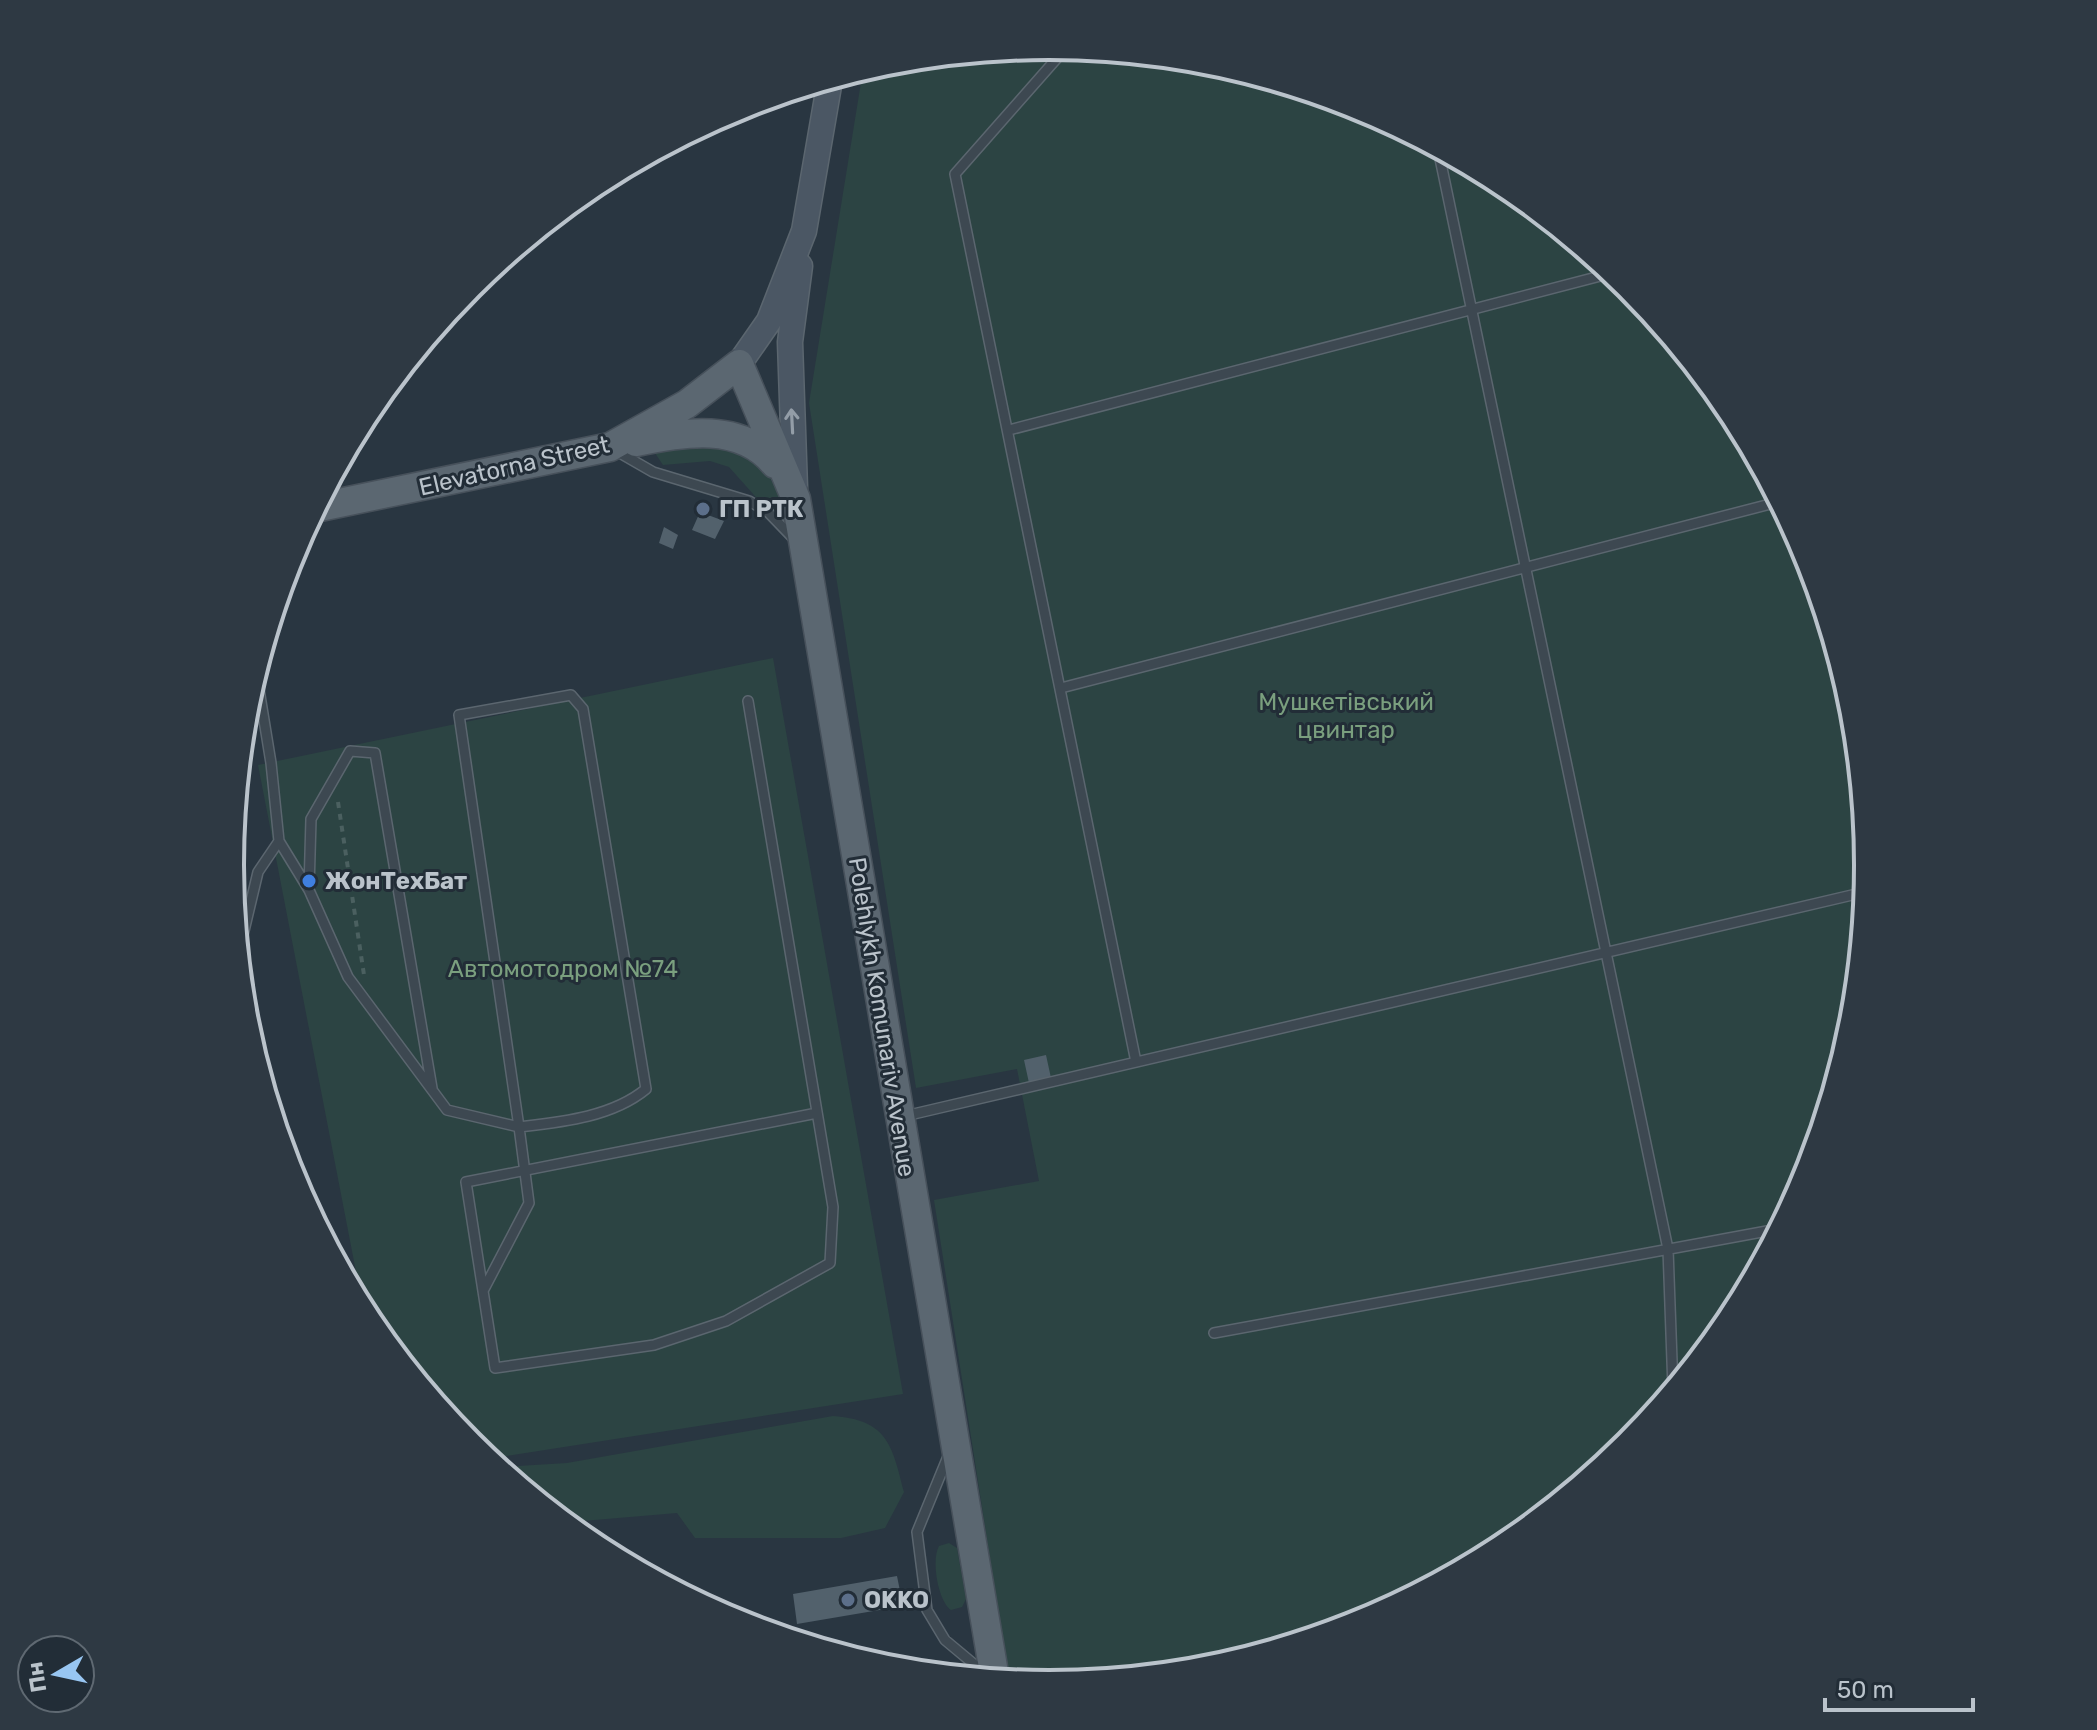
<svg xmlns="http://www.w3.org/2000/svg" width="2097" height="1730" font-family="Rubik,sans-serif">
	<style>
		.green { fill: #2c4443 }
		.building { fill: #52616c }
		.lines { fill: none; stroke-linecap: round; stroke-linejoin: round }
		.service-casing { stroke: #5b666f; stroke-width: 12 }
		.secondary-casing { stroke: #5b666f; stroke-width: 27 }
		.primary-casing { stroke: #47515b; stroke-width: 31 }
		.path { stroke: #4b6060; stroke-width: 4; stroke-dasharray: 6 6; stroke-linecap: butt }
		.service { stroke: #3d4851; stroke-width: 9 }
		.secondary { stroke: #4b5764; stroke-width: 24 }
		.primary { stroke: #5b6771; stroke-width: 28 }
		.oneway { stroke: #939da7 }
		.service-dot { fill: #5c6f8a; stroke: #222d37; stroke-width: 3 }
		.shop-dot { fill: #3f7fe0; stroke: #222d37; stroke-width: 3 }
		.labels { text-anchor: middle; stroke-width: 6; stroke-linejoin: round; paint-order: stroke }
		.street-label { font-size: 24px; fill: #bac3cb; stroke: #222d37 }
		.poi-label { font-size: 24px; font-weight: bold; fill: #bac3cb; stroke: #222d37; text-anchor: start }
		.park-label { font-size: 24px; fill: #7a9f7e; stroke: #222d37 }
		.rim { fill: none; stroke: #bac3cb; stroke-width: 4 }
	</style>
	<rect width="100%" height="100%" fill="#293641"/>
	<path class="green" d="M1049,46L1209,62L1362,109L1505,186L1628,286L1730,410L1805,552L1852,706L1867,865L1852,1025L1805,1179L1729,1320L1627,1444L1503,1546L1361,1622L1208,1668L1048,1684L1009,1680L934,1200L1039,1181L1017,1069L916,1088L809,403L863,70L889,62Z
		M704,445L758,455L785,506L788,533L729,467L710,461L663,465L655,453Z
		M773,658L903,1394L488,1459L469,1444L364,1313L258,765Z
		M833,1416C887,1420 892,1444 904,1492L885,1528L841,1538H695L677,1513L571,1522L561,1519L509,1477L518,1466L567,1463Z
		M949,1543L957,1548L966,1599L962,1607L951,1610C938,1601 931,1560 939,1546Z"/>
	<path class="building" d="M700,512L724,521L715,539L692,530Z
		M664,527L678,535L673,549L659,543Z
		M230,865L240,889L232,892L230,866Z
		M1046,1055L1051,1078L1029,1083L1024,1060Z
		M897,1576L903,1606L797,1624L793,1594Z
		M816,1645L873,1649L878,1665L816,1646Z"/>
	<g class="lines">
		<g class="service-casing">
			<path id="service" d="M1066,48L955,174L1136,1062
				M1438,149L1668,1249L1673,1389
				M1009,430L1612,273
				M613,449L653,472L749,501L768,512L794,539
				M256,671L271,763L279,841L309,890L348,977L447,1110L519,1127L529,1203L483,1291L495,1368L654,1345L726,1321L830,1263L833,1207L748,701
				M1061,688L1778,502
				M571,695L583,709L646,1089C612,1117 562,1122 519,1127L459,715Z
				M309,889L311,819L350,751L375,753L432,1088
				M238,956L258,872L279,841
				M905,1116L1865,892
				M483,1291L466,1182L817,1113
				M1214,1333L1778,1229
				M949,1454L917,1532L927,1610L945,1640L987,1675"/>
		</g>
		<g class="secondary-casing">
			<path id="secondary" d="M739,364L769,321L804,231L830,80
				M795,488L790,342L800,266"/>
		</g>
		<g class="primary-casing">
			<path id="primary" d="M636,442C684,432 741,422 775,464
				M315,508L610,447L687,404L739,364L796,499L995,1679"/>
		</g>
		<path class="path" d="M338,802L364,975"/>
		<use href="#service" class="service"/>
		<use href="#secondary" class="secondary"/>
		<use href="#primary" class="primary"/>
	</g>
	<defs><path id="oneway-shaft" d="M-6 0H5M1.5-3L5.5 0L1.5 3" fill="none" stroke-width="1.6" stroke-linecap="round" stroke-linejoin="round" transform="scale(2)"/></defs>
	<use class="oneway" href="#oneway-shaft" transform="translate(792 421) rotate(-93)"/>
	<g class="service-dot">
		<circle cx="703" cy="509" r="8"/>
		<circle cx="848" cy="1600" r="8"/>
	</g>
	<circle class="shop-dot" cx="309" cy="881" r="8"/>
	<g class="labels">
		<g class="street-label">
			<text transform="translate(514 466) rotate(-13)" y="8">Elevatorna Street</text>
			<text transform="translate(882 1017) rotate(81)" y="8">Polehlykh Komunariv Avenue</text>
		</g>
		<g class="poi-label">
			<text x="719" y="517">ГП РТК</text>
			<text x="325" y="889">ЖонТехБат</text>
			<text x="864" y="1608">OKKO</text>
		</g>
		<g class="park-label">
			<text x="1346" y="710">Мушкетівський<tspan x="1346" dy="28">цвинтар</tspan></text>
			<text x="563" y="977">Автомотодром №74</text>
		</g>
	</g>
	<path d="M0 0H2097V1730H0ZM244 865a805 805 0 1 1 1610 0a805 805 0 1 1-1610 0Z" fill="#2e3943" fill-rule="evenodd"/>
	<path class="rim" d="M244 865a805 805 0 1 1 1610 0a805 805 0 1 1-1610 0Z"/>
	<g transform="translate(56 1674) rotate(261)"><circle r="38" fill="#222d37" stroke="#5f6972" stroke-width="2"/>
	<path d="M0-6L14 30L0 20L-14 30Z" fill="#98c6f2"/>
	<text y="-12" font-size="22" font-weight="bold" text-anchor="middle" fill="#bac3cb">Пн</text>
	</g>
	<path d="M1825 1698v12h148v-12" fill="none" stroke="#bac3cb" stroke-width="4"/>
	<text x="1837" y="1698" font-size="24" fill="#bac3cb" stroke="#222d37" stroke-width="6" paint-order="stroke">50 m</text>
</svg>
